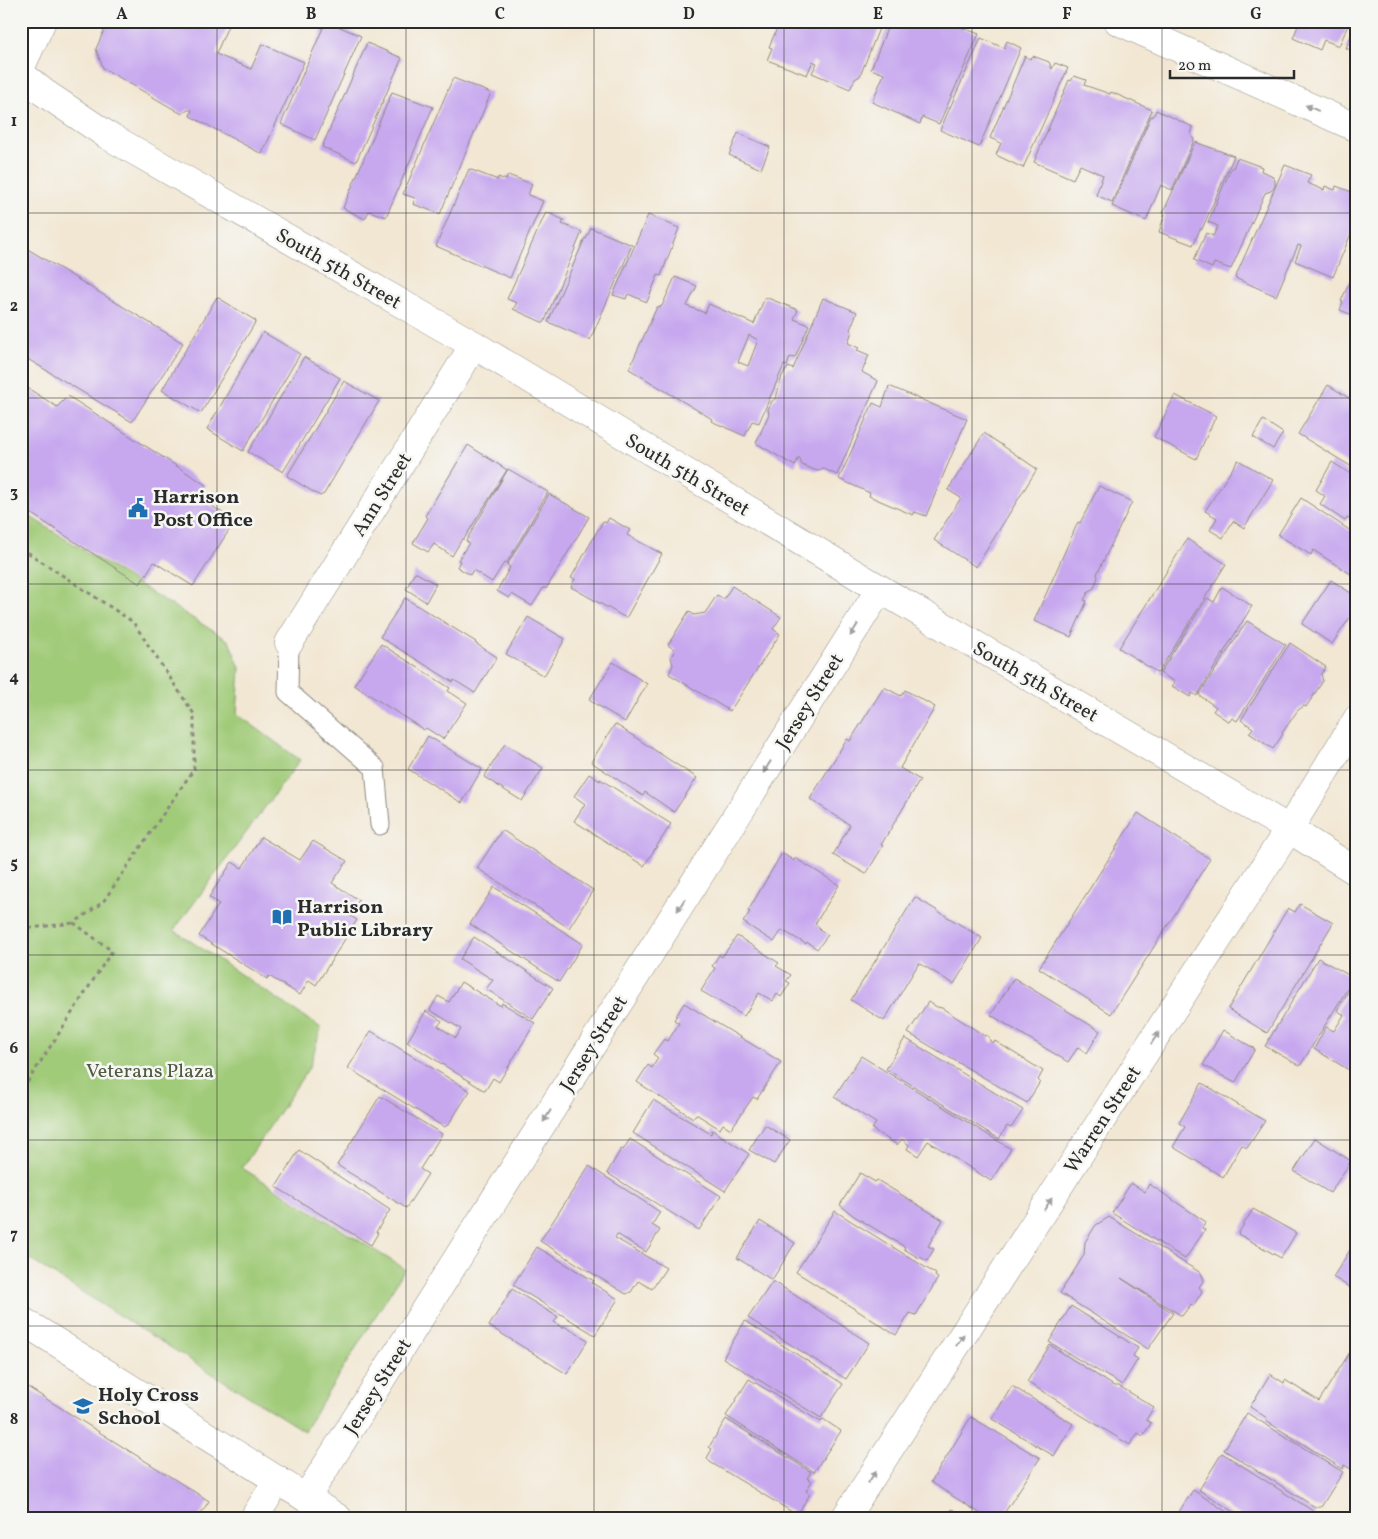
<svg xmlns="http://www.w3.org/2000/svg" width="1378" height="1539" viewBox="0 0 1378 1539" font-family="Vollkorn,serif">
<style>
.green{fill:#a0cb78;stroke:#667b52}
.building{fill:#c7a8ef;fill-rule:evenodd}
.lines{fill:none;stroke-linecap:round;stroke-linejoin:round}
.lane-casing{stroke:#8e897f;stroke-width:21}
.street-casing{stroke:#8e897f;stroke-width:29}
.primary-casing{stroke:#8e897f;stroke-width:29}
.path{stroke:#8e897f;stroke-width:3;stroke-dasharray:4 4;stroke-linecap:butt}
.lane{stroke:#fff;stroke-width:19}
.street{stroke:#fff;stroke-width:28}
.primary{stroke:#fff;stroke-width:28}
.oneway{fill:#a0a0a0}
.grid{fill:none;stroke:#2b2b2b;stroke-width:1;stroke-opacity:0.55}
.labels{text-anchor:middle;stroke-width:5;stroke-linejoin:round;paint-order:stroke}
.street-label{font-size:20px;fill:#2b2b2b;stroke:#f6f6f2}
.poi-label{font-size:20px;font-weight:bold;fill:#2b2b2b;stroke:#f6f6f2;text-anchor:start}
.park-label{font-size:20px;fill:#4e5b42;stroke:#f6f6f2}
.neatline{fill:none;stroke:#2b2b2b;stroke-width:2}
.grid-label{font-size:16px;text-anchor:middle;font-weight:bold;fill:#2b2b2b}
</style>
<rect width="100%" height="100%" fill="#f6f6f2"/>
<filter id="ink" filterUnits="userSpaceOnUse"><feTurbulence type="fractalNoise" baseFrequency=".02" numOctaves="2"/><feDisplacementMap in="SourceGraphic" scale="10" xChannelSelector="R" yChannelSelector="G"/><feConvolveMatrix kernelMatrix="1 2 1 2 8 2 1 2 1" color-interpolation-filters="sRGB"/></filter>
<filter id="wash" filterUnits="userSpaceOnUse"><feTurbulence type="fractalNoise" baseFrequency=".0096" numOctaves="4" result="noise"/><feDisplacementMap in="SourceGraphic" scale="20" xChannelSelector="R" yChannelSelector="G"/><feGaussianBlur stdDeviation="1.12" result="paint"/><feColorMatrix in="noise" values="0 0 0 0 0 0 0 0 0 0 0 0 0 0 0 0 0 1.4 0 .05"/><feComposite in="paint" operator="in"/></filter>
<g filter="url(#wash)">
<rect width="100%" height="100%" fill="#f2e7d3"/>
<path class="green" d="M21 511 229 641 240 668 237 714 300 760 174 930 321 1028 310 1066 242 1168 405 1269 304 1431 21 1254Z"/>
<g id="blocks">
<g class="building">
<path d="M108 21H230L216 54 251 69 262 44 304 62 262 154 190 116 192 110H188L182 114 103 68 96 49Z"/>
<path d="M326 21 361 36 315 140 281 124Z"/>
<path d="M780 21H882L860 76 855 79 850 89 812 73 817 63 814 62 813 61 807 75 767 60 772 48 769 47Z"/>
<path d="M890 21H960L958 26 979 34 939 124 922 117 920 124 872 102 884 74 871 69Z"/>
<path d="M1300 21H1350L1339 46 1324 40 1320 50 1293 38Z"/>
<path d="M1357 22V53L1346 48Z"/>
<path d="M981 38 1004 48 1007 41 1021 48 979 147 940 130Z"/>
<path d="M367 43 402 58 356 162 322 147Z"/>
<path d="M1025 56 1030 59 1033 56 1049 62 1052 69 1055 63 1068 68 1023 168 996 155 1001 143 990 138Z"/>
<path d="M1074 76 1086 80 1084 85 1110 94 1111 92 1152 110 1112 202 1096 195 1103 175 1080 165 1073 179 1034 162 1069 80 1071 81Z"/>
<path d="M453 78 491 93 440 214 413 204 415 198 403 194Z"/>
<path d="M392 92 433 107 386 217 369 211 365 219 343 208Z"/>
<path d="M1156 110 1193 127 1191 134 1194 140 1172 190 1161 185 1146 221 1112 206 1151 116 1153 117Z"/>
<path d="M738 133 770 147 761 169 729 155Z"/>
<path d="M1195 142 1234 156 1202 229H1200L1193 245 1159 232 1165 214 1163 213Z"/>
<path d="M1237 158 1262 167 1261 171 1271 175 1275 180V186L1271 191 1265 193 1231 269 1214 263 1212 268 1194 260 1206 233 1213 236 1218 226 1208 222 1231 168H1233Z"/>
<path d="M1285 165 1311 175 1307 183 1324 190 1325 186 1335 190 1336 186 1357 194V219L1333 277 1295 261 1301 246 1298 245 1276 296 1235 278Z"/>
<path d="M469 169 498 180V177L506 180 508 175 532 184 528 195 543 201 510 278 436 246Z"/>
<path d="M546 212 564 220 562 224 582 232 544 323 513 309 517 303 507 299Z"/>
<path d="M648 215 679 228 661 276 658 275 647 302 628 294 626 299 613 295Z"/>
<path d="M591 228 632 245 590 340 548 322 585 238 586 239Z"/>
<path d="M21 245 183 343 132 422 21 355Z"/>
<path d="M1357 265V317L1340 310 1343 302 1341 301Z"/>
<path d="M675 277 697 286 687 306 705 313 709 304 754 324 765 297 798 310 794 319 809 325 795 358 790 357 787 366 784 365 759 423 752 421 745 436 711 421 712 419 629 369 657 307 662 306ZM749 335 758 340 748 366 738 362Z"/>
<path d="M217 297 256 321 201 413 162 390Z"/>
<path d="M823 298 857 312 850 330 852 331 848 343 859 348 857 350 869 355 862 372 878 381 837 475 824 469 817 471 802 465 799 457 795 466 756 443 769 414 768 409 772 401 776 398 782 376 788 367 793 369Z"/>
<path d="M263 332 300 354 243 451 207 429Z"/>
<path d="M304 357 340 378 283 472 248 452Z"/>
<path d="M344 381 379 401 324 494 320 496 287 476Z"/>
<path d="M23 385 57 407 68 396 206 485 198 497 235 521 193 586 154 562 140 584 21 507V388Z"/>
<path d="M1328 385 1357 403V470L1298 434Z"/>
<path d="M889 386 967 419 926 516 915 512 913 515 869 496 870 493 839 479 873 403 882 407Z"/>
<path d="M1175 395 1216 416 1196 459 1154 437Z"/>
<path d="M1263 420 1283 433 1273 449 1253 437Z"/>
<path d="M984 433 1037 469 976 567 934 540 961 498 948 490Z"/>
<path d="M468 445 507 470 464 539H462L452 556 434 544 428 552 413 543 428 518 425 516Z"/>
<path d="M1238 460 1273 480 1244 528 1233 521 1223 538 1210 530 1217 518 1205 511Z"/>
<path d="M1332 462 1357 478V523L1347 518 1345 521 1320 504 1325 496 1316 490Z"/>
<path d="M508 469 548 492 506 564 504 563 492 582 473 570 470 575 457 567 460 561 458 560 469 543 466 541Z"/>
<path d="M1099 486 1132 502 1097 574 1098 577 1094 588 1089 591 1084 600 1087 601 1071 637 1034 621 1078 522 1080 523Z"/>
<path d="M549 494 589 517 546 589 544 587 532 606 512 594 509 598 497 591 510 567 507 565Z"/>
<path d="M1301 498 1357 535V578L1313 550 1311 555 1278 535Z"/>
<path d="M609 518 630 530 627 535 662 554 626 618 571 587 575 579 571 578 603 521 606 523Z"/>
<path d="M1187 539 1226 564 1158 673 1119 648Z"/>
<path d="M415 572 436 584 426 602 406 589Z"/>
<path d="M1331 580 1357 597V607L1332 644 1302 624Z"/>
<path d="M732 586 781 617 773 629 780 634 730 711 669 674 673 665 671 657 675 650 668 645 689 611 694 615 705 613 717 595 724 599Z"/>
<path d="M1222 587 1252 606 1197 696 1192 693 1190 697 1172 686 1175 682 1160 673 1207 598 1214 602Z"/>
<path d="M405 598 476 642 475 643 497 657 475 693 454 680 453 682 380 637Z"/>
<path d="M528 617 565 639 544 676 506 654Z"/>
<path d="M1247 621 1286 645 1237 721 1232 718 1229 722 1213 711 1216 707 1199 695Z"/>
<path d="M1290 643 1326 667 1321 674 1323 681 1306 707 1304 706 1298 710 1282 733 1283 734 1273 749 1249 733 1253 728 1241 720Z"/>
<path d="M381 644 450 688 448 691 467 703 443 739 426 728 424 730 354 685Z"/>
<path d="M613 662 647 684 625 722 589 700Z"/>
<path d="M884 687 901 696 905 690 935 707 900 768 920 780 881 845 883 846 866 874 833 855 850 825 810 799 847 739 850 741Z"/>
<path d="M615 724 697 778 674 812 645 792 643 796 591 762Z"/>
<path d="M428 736 482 769 462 803 408 769Z"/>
<path d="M505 744 543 768 522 801 484 777Z"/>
<path d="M589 774 600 781V779L671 824 644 866 574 821 585 804 574 796Z"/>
<path d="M1138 813 1210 859 1111 1014 1039 968Z"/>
<path d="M502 830 593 890 569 928 477 868Z"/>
<path d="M261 837 300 860 313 841 347 861 332 883 359 900 349 915 357 920 316 985 309 980 300 995 269 976 267 979 199 936 219 904 209 897 232 862 242 868Z"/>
<path d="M782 853 794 861 795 858 839 885 815 924 820 928 819 929 828 935 817 949 807 942 806 944 782 930 774 942 743 922 750 912 748 911Z"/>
<path d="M494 887 583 944 559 982 470 924Z"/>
<path d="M915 897 982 938 954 984 919 963 884 1021 851 1000Z"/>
<path d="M1300 904 1333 923 1267 1033 1228 1009 1288 908 1295 912Z"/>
<path d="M737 936 779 963 776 966 791 975 786 981 790 983 781 997 777 994 773 1001 759 993 744 1016 701 991 715 968 712 966 719 955 722 957Z"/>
<path d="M474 937 553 988 533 1019 486 989 493 980 460 959Z"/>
<path d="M1318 958 1354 978 1300 1066 1265 1046Z"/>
<path d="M1357 977V1057L1349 1070 1314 1049 1326 1027 1334 1031 1344 1015 1337 1010Z"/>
<path d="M1014 978 1100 1031 1087 1053 1078 1047 1068 1062 991 1015Z"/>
<path d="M461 982 501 1006 502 1003 535 1023 499 1082 493 1078 485 1091 407 1042 426 1011 442 1021 438 1026 456 1038 461 1029 430 1010 438 996 449 1002Z"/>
<path d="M928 1002 937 1007 942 1008 985 1036 986 1035 989 1037 990 1041 993 1043 995 1041 1043 1071 1038 1080 1040 1082 1027 1103 908 1033Z"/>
<path d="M684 1003 781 1062 757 1099 753 1097 731 1129 723 1124 720 1129 696 1114 693 1118 637 1082 648 1065 652 1068 658 1058 653 1054 664 1039 668 1041 679 1023 674 1020Z"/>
<path d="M1223 1030 1255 1049 1235 1083 1203 1065Z"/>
<path d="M371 1031 470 1091 448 1125 444 1127 348 1068Z"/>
<path d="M905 1038 1023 1110 1011 1128 1007 1126 999 1139 886 1069Z"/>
<path d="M861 1056 1011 1149 991 1181 928 1141 918 1156 907 1149 909 1145 902 1139 897 1145 872 1129 876 1123 834 1097Z"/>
<path d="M1202 1083 1265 1121 1247 1148 1242 1145 1223 1177 1173 1147 1185 1127 1179 1123Z"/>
<path d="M380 1096 442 1134 420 1169 428 1174 406 1208 337 1165Z"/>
<path d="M653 1100 711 1134 712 1130 749 1154 725 1191 633 1133Z"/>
<path d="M765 1125 790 1140 774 1164 749 1150Z"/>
<path d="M1315 1138 1351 1161 1330 1193 1294 1171Z"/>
<path d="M630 1139 721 1196 699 1230 607 1173 621 1149 623 1150Z"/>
<path d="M299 1150 390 1210 376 1232 378 1233 371 1245 276 1187Z"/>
<path d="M589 1166 660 1212 652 1225 660 1230 646 1252 617 1234 615 1238 666 1268 652 1289 638 1281 631 1292 626 1294 540 1241Z"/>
<path d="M860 1173 875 1182 877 1180 943 1220 928 1246 934 1249 927 1261 920 1257 919 1258 904 1249 905 1247 854 1216 840 1205Z"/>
<path d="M1131 1183 1145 1192 1149 1184 1206 1222 1202 1228 1205 1230 1185 1259 1112 1213Z"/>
<path d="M1253 1209 1296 1233 1281 1258 1238 1234Z"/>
<path d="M835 1211 936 1274 935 1276 938 1278 916 1315 910 1313 896 1335 796 1272Z"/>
<path d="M1109 1217 1201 1273 1204 1280 1199 1287 1202 1291 1200 1295 1193 1306 1191 1304 1182 1316 1121 1278 1173 1313 1148 1349 1060 1293 1084 1255 1085 1242 1096 1225Z"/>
<path d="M760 1221 795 1243 772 1280 737 1258Z"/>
<path d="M1357 1239V1292L1333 1277Z"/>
<path d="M537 1247 594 1281 592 1283 618 1299 595 1335 513 1285Z"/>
<path d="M773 1281 869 1343 846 1379 748 1318Z"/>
<path d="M512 1289 558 1317 554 1322 563 1328 564 1326 588 1340 567 1374 489 1326Z"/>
<path d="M1071 1306 1138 1348 1133 1356 1138 1359 1122 1385 1049 1342Z"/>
<path d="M745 1321 843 1384 821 1418 723 1358Z"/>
<path d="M1357 1341V1448L1354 1453 1357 1455V1460L1351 1469 1344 1465 1343 1469 1266 1421 1267 1418 1250 1407 1270 1374 1284 1383 1285 1380 1319 1401Z"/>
<path d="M1050 1345 1114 1386H1119L1154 1407 1146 1420 1151 1423 1143 1436 1138 1433 1130 1445 1027 1382Z"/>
<path d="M749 1379 821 1422 823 1419 841 1431 814 1472 726 1416Z"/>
<path d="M21 1383 209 1501 198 1518H21Z"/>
<path d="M1012 1386 1073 1424 1054 1456 992 1419Z"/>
<path d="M1247 1413 1343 1472 1321 1507H1315L1224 1450Z"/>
<path d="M971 1417 1040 1458 1001 1518H987L931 1482Z"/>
<path d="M726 1419 811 1472 807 1478 812 1481 806 1491 810 1494 797 1515 710 1462 707 1458 712 1449 709 1447Z"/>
<path d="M1222 1453 1316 1513 1313 1518H1244L1199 1490Z"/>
<path d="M1193 1490 1236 1518H1175Z"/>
<path d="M952 1509 966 1518H946Z"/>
</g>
</g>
</g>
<g filter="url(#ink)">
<use href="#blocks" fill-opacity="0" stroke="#8e897f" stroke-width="1"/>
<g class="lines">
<defs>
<path id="lane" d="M289 643 288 692 375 768 380 825"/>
<g id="street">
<path d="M1118 21 1357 128"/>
<path d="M21 74 43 92 107 135 474 345 880 589 1289 829 1357 872"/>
<path d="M289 643 474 345"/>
<path d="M306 1498 880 589"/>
<path d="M254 1518 278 1480"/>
<path d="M845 1518 1289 829 1357 719"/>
</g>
<g id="primary">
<path d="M21 67 42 21"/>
<path d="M21 1320 338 1518"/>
</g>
</defs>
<use href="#lane" class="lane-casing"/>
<use href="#street" class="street-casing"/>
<use href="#primary" class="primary-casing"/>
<g class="path">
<path d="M21 548 133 622 194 714V769L103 902 74 923 112 951 21 1092"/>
<path d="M21 929 74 923"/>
</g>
<use href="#lane" class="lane"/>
<use href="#street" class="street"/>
<use href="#primary" class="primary"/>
</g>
<defs><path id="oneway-solid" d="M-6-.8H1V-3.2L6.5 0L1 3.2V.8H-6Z" transform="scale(1.25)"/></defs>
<g class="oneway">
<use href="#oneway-solid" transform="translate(1312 108) rotate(-156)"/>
<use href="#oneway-solid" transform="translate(854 630) rotate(122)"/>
<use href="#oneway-solid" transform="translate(767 767) rotate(122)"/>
<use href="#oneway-solid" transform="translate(681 905) rotate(122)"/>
<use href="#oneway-solid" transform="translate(1155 1038) rotate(-57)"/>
<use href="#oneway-solid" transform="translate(547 1116) rotate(122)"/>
<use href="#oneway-solid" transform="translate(1048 1204) rotate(-57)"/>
<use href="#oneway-solid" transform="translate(960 1340) rotate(-57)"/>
<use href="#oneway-solid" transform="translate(872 1477) rotate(-57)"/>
</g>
</g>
<path class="grid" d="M217 21V1518M406 21V1518M594 21V1518M784 21V1518M972 21V1518M1162 21V1518M21 213H1357M21 398H1357M21 584H1357M21 770H1357M21 955H1357M21 1140H1357M21 1326H1357"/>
<defs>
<symbol id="civic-bare" viewBox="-9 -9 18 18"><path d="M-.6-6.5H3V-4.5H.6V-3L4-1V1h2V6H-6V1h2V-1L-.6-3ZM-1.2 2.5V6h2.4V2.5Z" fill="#1f6fb2" stroke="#f6f6f2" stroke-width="2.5" paint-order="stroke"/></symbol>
<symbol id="library-bare" viewBox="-9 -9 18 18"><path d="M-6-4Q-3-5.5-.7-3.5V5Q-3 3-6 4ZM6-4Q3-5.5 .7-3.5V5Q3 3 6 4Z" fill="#1f6fb2" stroke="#f6f6f2" stroke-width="2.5" paint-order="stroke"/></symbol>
<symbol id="school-bare" viewBox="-9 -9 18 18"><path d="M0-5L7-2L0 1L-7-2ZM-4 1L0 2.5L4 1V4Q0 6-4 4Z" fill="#1f6fb2" stroke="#f6f6f2" stroke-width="2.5" paint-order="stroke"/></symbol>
</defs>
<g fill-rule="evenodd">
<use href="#civic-bare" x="124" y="494" width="28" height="28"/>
<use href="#library-bare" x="268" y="903" width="28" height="28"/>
<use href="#school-bare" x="69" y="1392" width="28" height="28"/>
</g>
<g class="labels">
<g class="street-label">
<text transform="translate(339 268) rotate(30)" y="7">South 5th Street</text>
<text transform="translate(688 474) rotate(31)" y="7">South 5th Street</text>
<text transform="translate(381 494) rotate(-58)" y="7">Ann Street</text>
<text transform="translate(1036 681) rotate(30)" y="7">South 5th Street</text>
<text transform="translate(809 701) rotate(-58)" y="7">Jersey Street</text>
<text transform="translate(593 1043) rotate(-58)" y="7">Jersey Street</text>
<text transform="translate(1102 1119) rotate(-57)" y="7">Warren Street</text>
<text transform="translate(377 1386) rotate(-58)" y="7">Jersey Street</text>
</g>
<g class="poi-label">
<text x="153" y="503">Harrison<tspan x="153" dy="23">Post Office</tspan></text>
<text x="297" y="913">Harrison<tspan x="297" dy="23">Public Library</tspan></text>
<text x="98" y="1401">Holy Cross<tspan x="98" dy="23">School</tspan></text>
</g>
<g class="park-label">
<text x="150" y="1077">Veterans Plaza</text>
</g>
</g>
<rect width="1378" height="1539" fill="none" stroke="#f6f6f2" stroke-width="55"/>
<path d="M1170 70v8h124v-8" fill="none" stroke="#2b2b2b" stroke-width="2.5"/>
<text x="1178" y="70" font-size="15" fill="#2b2b2b" stroke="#f6f6f2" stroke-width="4" paint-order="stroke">20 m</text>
<rect x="28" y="28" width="1322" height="1484" class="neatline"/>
<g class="grid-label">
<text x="122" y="19">A</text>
<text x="311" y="19">B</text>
<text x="500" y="19">C</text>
<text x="689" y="19">D</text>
<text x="878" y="19">E</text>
<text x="1067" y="19">F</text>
<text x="1256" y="19">G</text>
<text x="14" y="126">1</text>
<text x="14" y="311">2</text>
<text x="14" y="497">3</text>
<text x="14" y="682">4</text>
<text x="14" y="868">5</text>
<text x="14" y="1053">6</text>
<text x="14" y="1239">7</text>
<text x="14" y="1424">8</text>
</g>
</svg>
